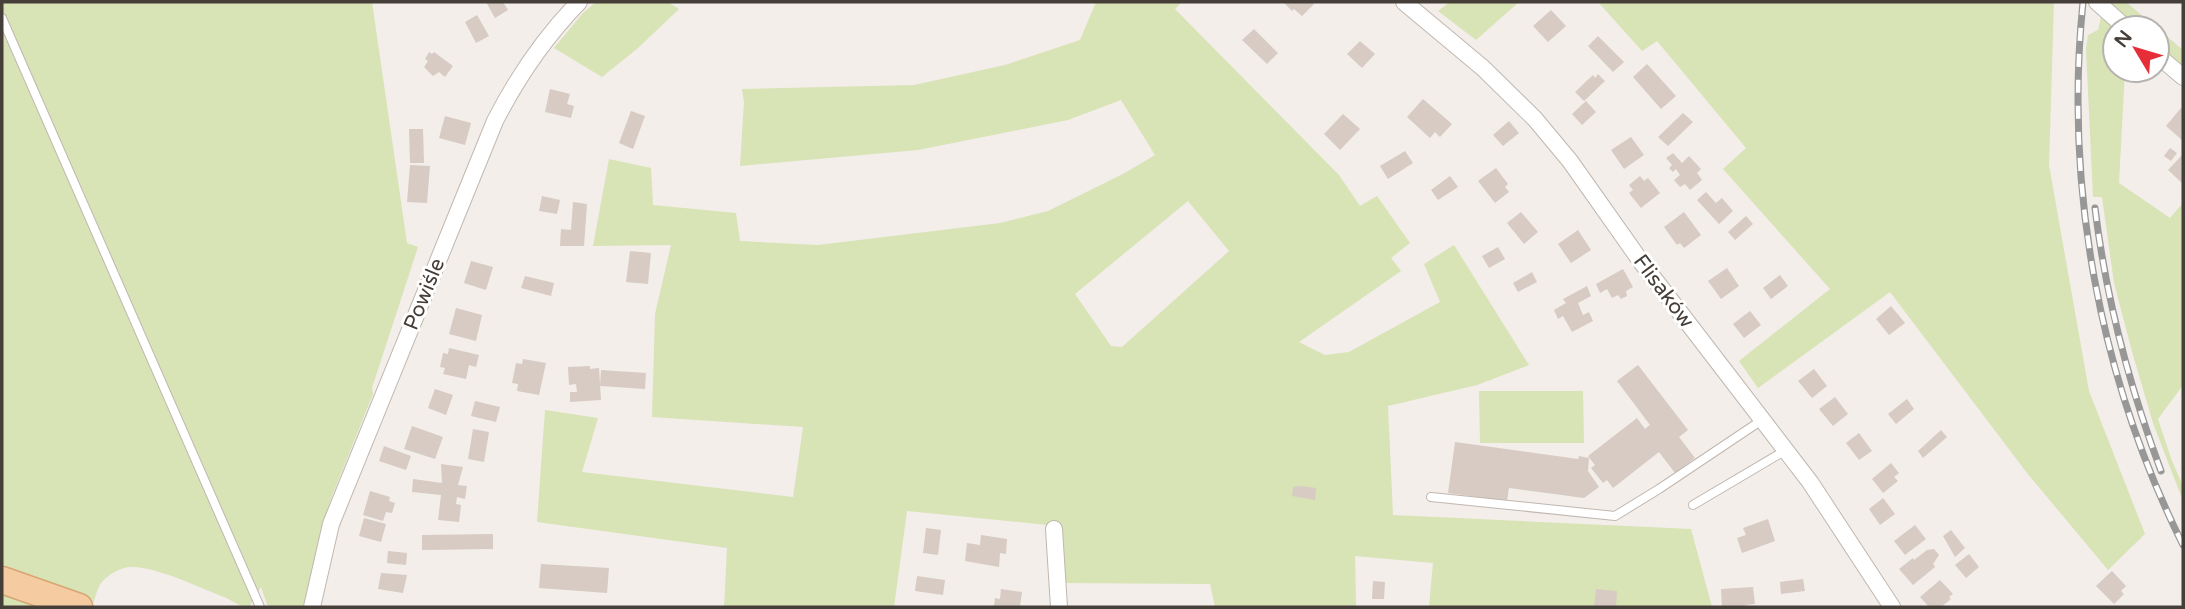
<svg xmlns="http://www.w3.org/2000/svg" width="2185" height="609" viewBox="0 0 2185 609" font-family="'Varela Round',sans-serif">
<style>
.green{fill:#d8e3b6;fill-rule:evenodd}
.building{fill:#d7cbc3}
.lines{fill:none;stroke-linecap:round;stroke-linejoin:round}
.service-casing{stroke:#c1b7b0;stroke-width:10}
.minor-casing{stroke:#c1b7b0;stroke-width:18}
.primary-casing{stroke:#d9a572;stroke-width:29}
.service{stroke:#fff;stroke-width:8}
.minor{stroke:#fff;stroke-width:16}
.primary{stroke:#f5cca1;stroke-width:26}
.rail-casing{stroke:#979797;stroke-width:7}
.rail{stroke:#fff;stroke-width:4.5;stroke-dasharray:13;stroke-linecap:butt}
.labels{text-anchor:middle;stroke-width:6;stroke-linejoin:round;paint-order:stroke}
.street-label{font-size:21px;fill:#463e38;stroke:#fff}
</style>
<rect width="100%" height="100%" fill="#f3eee9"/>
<g class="green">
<path d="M2 2H372L407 243 418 247 372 388 373 394 332 496 320 536 303 607H268L261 587 249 607C240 607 233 601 224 597 201 588 155 566 131 567 121 567 109 574 102 582 97 588 95 599 92 607H2Z"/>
<path d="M596 2H668L679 9 638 48 602 77 554 48 583 13Z"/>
<path d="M1096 2H1182L1175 9 1339 175 1360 206 1377 196 1410 243 1391 258 1401 271 1299 342 1325 355 1349 352 1440 302 1424 264 1454 245 1529 365 1477 385 1388 406 1393 515 1691 529 1712 607H1429L1433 563 1355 556 1356 607H1215L1210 584 1064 583 1048 525 907 511 894 607H724L727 548 537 522 545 410 598 418 582 472 793 497 803 427 652 417 655 314 671 245 593 246 609 159 651 168 653 205 736 213 740 241 818 245 1000 223 1048 211 1123 174 1155 155 1121 100 1068 120 918 150 740 166 744 102 742 89 914 85 1005 65 1080 40ZM1188 201 1229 251 1122 347 1111 346 1075 294Z"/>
<path d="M1450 2H1519L1476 40 1438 11Z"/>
<path d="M1598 2H2054L2049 165 2089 391 2145 534 2108 570 2027 473 1890 292 1758 388 1739 361 1830 289 1723 169 1746 148 1657 41 1642 51Z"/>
<path d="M2103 2H2126L2157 28H2133Z"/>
<path d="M2102 13 2115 28V70H2125L2119 183 2170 218 2183 203V385L2158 419 2172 461 2183 486V501L2153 423 2133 355 2114 283 2102 197H2093L2086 49 2088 35 2098 30Z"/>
<path d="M2157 28 2183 50V67L2157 48Z"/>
<path d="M1479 391H1583L1584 443H1480Z"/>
</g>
<g class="building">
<path d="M486 2H503L508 10 495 18Z"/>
<path d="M1285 2H1312L1314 4 1302 16 1294 9 1292 11 1284 3Z"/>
<path d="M1551 10 1566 26 1548 42 1533 26Z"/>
<path d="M477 15 489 36 476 43 465 22Z"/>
<path d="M1254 29 1278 53 1267 64 1242 40Z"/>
<path d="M1598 36 1624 62 1613 72 1588 46Z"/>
<path d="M1360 41 1375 54 1362 68 1347 54Z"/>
<path d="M429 52 432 54 434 52 453 66 445 77 439 72 433 76 424 67 428 61 425 59Z"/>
<path d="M1647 64 1676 96 1661 109 1633 77Z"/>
<path d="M1598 74 1605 81 1584 101 1575 92 1593 75 1595 78Z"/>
<path d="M550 89 570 94 567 104 574 106 571 118 545 112Z"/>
<path d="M1423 99 1452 124 1440 137 1435 132 1430 138 1407 117Z"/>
<path d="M1586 101 1596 112 1582 125 1572 114Z"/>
<path d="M2181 108 2183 110V141L2166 126Z"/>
<path d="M631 111 645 116 633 149 619 143Z"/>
<path d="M1683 113 1693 122 1668 146 1658 137Z"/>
<path d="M1343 114 1360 129 1340 150 1324 134Z"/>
<path d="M445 116 471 123 465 145 439 138Z"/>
<path d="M1509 121 1519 133 1503 146 1493 135Z"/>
<path d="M409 129H423L424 163H410Z"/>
<path d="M1631 137 1644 155 1624 169 1611 150Z"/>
<path d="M2170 148 2177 153 2171 161 2164 156Z"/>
<path d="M1405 151 1413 163 1388 179 1380 166Z"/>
<path d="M1673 153 1682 163 1689 156 1701 169 1697 173 1702 180 1690 190 1685 184 1680 187 1674 180 1680 175 1676 169 1673 172 1669 168 1672 165 1666 158Z"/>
<path d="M2183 154V184L2168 170Z"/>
<path d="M410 165 430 166 427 203 407 202Z"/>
<path d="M1496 168 1508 184 1505 187 1509 192 1495 203 1478 181Z"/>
<path d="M1450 176 1458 187 1438 200 1431 190Z"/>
<path d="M1640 176 1644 181 1648 178 1660 193 1641 208 1629 193 1633 190 1629 185Z"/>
<path d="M1706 192 1716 203 1722 198 1733 211 1719 224 1697 200Z"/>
<path d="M542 196 560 200 557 214 539 211Z"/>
<path d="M573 202 587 204 584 246H560L561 229 571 230Z"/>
<path d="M1521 212 1538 232 1524 244 1507 223Z"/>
<path d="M1684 212 1701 235 1684 248 1680 243 1677 245 1664 227Z"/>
<path d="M1746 216 1753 224 1735 240 1728 232Z"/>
<path d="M1578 230 1591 250 1571 263 1558 244Z"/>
<path d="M1498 247 1505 259 1489 268 1482 256Z"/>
<path d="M630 251 651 253 648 284 626 282Z"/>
<path d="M471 261 493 267 486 290 464 283Z"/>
<path d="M1727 268 1739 286 1721 299 1708 281Z"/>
<path d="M1623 269 1633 287 1626 291 1627 296 1621 299 1618 295 1612 298 1607 289 1600 293 1596 284Z"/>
<path d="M1532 272 1537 282 1518 292 1513 283Z"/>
<path d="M1780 275 1788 286 1771 299 1763 288Z"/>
<path d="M525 276 554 283 551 296 521 288Z"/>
<path d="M1587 286 1591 296 1578 303 1583 315 1589 312 1593 321 1572 332 1563 316 1558 319 1554 310 1566 303 1563 299Z"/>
<path d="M1891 306 1905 323 1889 335 1876 319Z"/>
<path d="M456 308 482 315 476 341 449 334Z"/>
<path d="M1750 311 1761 325 1744 338 1733 324Z"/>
<path d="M449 348 479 355 476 367 469 365 466 379 443 374 445 368 440 367 443 353 448 354Z"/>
<path d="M523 359 546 363 539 395 517 391 518 384 512 383 516 363 522 364Z"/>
<path d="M1638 365 1688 430 1679 437 1695 458 1675 473 1659 452 1613 488 1607 480 1603 483 1591 468 1595 465 1588 456 1637 418 1645 429 1650 425 1617 381Z"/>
<path d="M590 366V369L599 368 601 400 570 402V392H577L576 384 569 385 568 367Z"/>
<path d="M1814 369 1827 386 1812 398 1798 381Z"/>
<path d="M601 370 646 373 645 389 600 386Z"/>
<path d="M435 389 453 395 446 415 428 408Z"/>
<path d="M1835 397 1848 414 1833 426 1819 409Z"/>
<path d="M1907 399 1914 409 1896 424 1888 414Z"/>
<path d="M475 401 500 407 496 422 471 416Z"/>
<path d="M412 426 443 437 435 459 404 449Z"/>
<path d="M473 429 489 432 484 462 468 459Z"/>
<path d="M1941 430 1947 437 1923 458 1918 451Z"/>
<path d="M1859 433 1872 451 1859 460 1846 443Z"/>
<path d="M1455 442 1578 459 1579 456 1589 458 1588 471 1599 487 1584 498 1509 488 1507 501 1448 493Z"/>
<path d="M384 446 411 456 406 470 379 461Z"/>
<path d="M1891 463 1899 473 1894 477 1898 481 1883 493 1872 479Z"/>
<path d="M441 464 463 467 458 485 467 486 465 499 457 497 456 504 461 505 459 522 438 520 441 495 412 492 413 479 442 483Z"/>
<path d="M1301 486 1316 488 1315 500 1292 496 1293 487Z"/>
<path d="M370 491 390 497 389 501 395 503 392 513 386 512 383 521 363 515Z"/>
<path d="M1883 498 1895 514 1880 525 1869 509Z"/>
<path d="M364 518 386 524 381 542 359 536Z"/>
<path d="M1768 519 1775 541 1742 553 1737 538 1746 535 1743 528Z"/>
<path d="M1915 525 1926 539 1905 555 1894 541Z"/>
<path d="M926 528 941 530 938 555 923 553Z"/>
<path d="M1951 530 1965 548 1955 557 1943 536Z"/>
<path d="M493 534V549L422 550V535Z"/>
<path d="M981 535 1007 539 1006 554 1000 553 999 567 965 561 967 543 980 545Z"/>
<path d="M1934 549 1939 555 1933 564 1935 567 1913 585 1899 569 1913 558 1914 560 1927 550Z"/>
<path d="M388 551 407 553 406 565 387 563Z"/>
<path d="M1969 554 1979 567 1966 578 1955 565Z"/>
<path d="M541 564 609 568 607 593 539 588Z"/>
<path d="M2112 571 2126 586 2121 591 2124 594 2114 604 2096 586Z"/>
<path d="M381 573 407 575 403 593 378 589Z"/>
<path d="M917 576 945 580 943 595 915 591Z"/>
<path d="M1803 579 1805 591 1781 594 1780 582Z"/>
<path d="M1940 580 1953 594 1949 597 1951 599 1941 607H1929L1920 597Z"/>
<path d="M1373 581 1385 582 1384 599H1372Z"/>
<path d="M1753 587 1755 604 1745 605 1746 607H1722L1721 589Z"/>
<path d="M1001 589 1022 592 1020 607H994L995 598 1000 599Z"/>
<path d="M1596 589 1617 591 1616 607H1594Z"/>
</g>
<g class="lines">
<defs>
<g id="service">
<path d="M2 18 260 607"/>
<path d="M1431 497 1615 516 1659 489 1762 420"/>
<path d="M1693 505 1786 450"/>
</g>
<g id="minor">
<path d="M1404 2 1483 68 1535 119 1570 161 1642 263 1810 482 1892 607"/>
<path d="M2097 2 2126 28"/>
<path d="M2157 55 2183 77"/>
<path d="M1054 529 1059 607"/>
<path d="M312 607 331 524 495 121C518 76 544 38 579 2"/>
</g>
<path id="primary" d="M2 580 79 607"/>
</defs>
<use href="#service" class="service-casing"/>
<use href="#minor" class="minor-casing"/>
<use href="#primary" class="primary-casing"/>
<use href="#service" class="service"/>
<use href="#minor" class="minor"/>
<use href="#primary" class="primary"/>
<defs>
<g id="rail">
<path d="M2083 2C2064 188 2100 378 2183 545"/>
<path d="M2095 208C2106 299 2129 385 2161 471"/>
</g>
</defs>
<use href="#rail" class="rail-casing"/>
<use href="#rail" class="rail"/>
</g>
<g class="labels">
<g class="street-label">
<text transform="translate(1664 291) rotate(53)" y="7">Flisaków</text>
<text transform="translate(424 294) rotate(-68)" y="7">Powiśle</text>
</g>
</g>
<rect width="2185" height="609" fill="none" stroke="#463e38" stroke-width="7"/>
<g transform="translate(2136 49) rotate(308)"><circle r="33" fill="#ffffff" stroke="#b5b2af" stroke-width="2"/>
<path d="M0-5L12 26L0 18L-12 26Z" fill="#e52e37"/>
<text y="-10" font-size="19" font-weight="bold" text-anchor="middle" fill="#463e38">N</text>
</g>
</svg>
